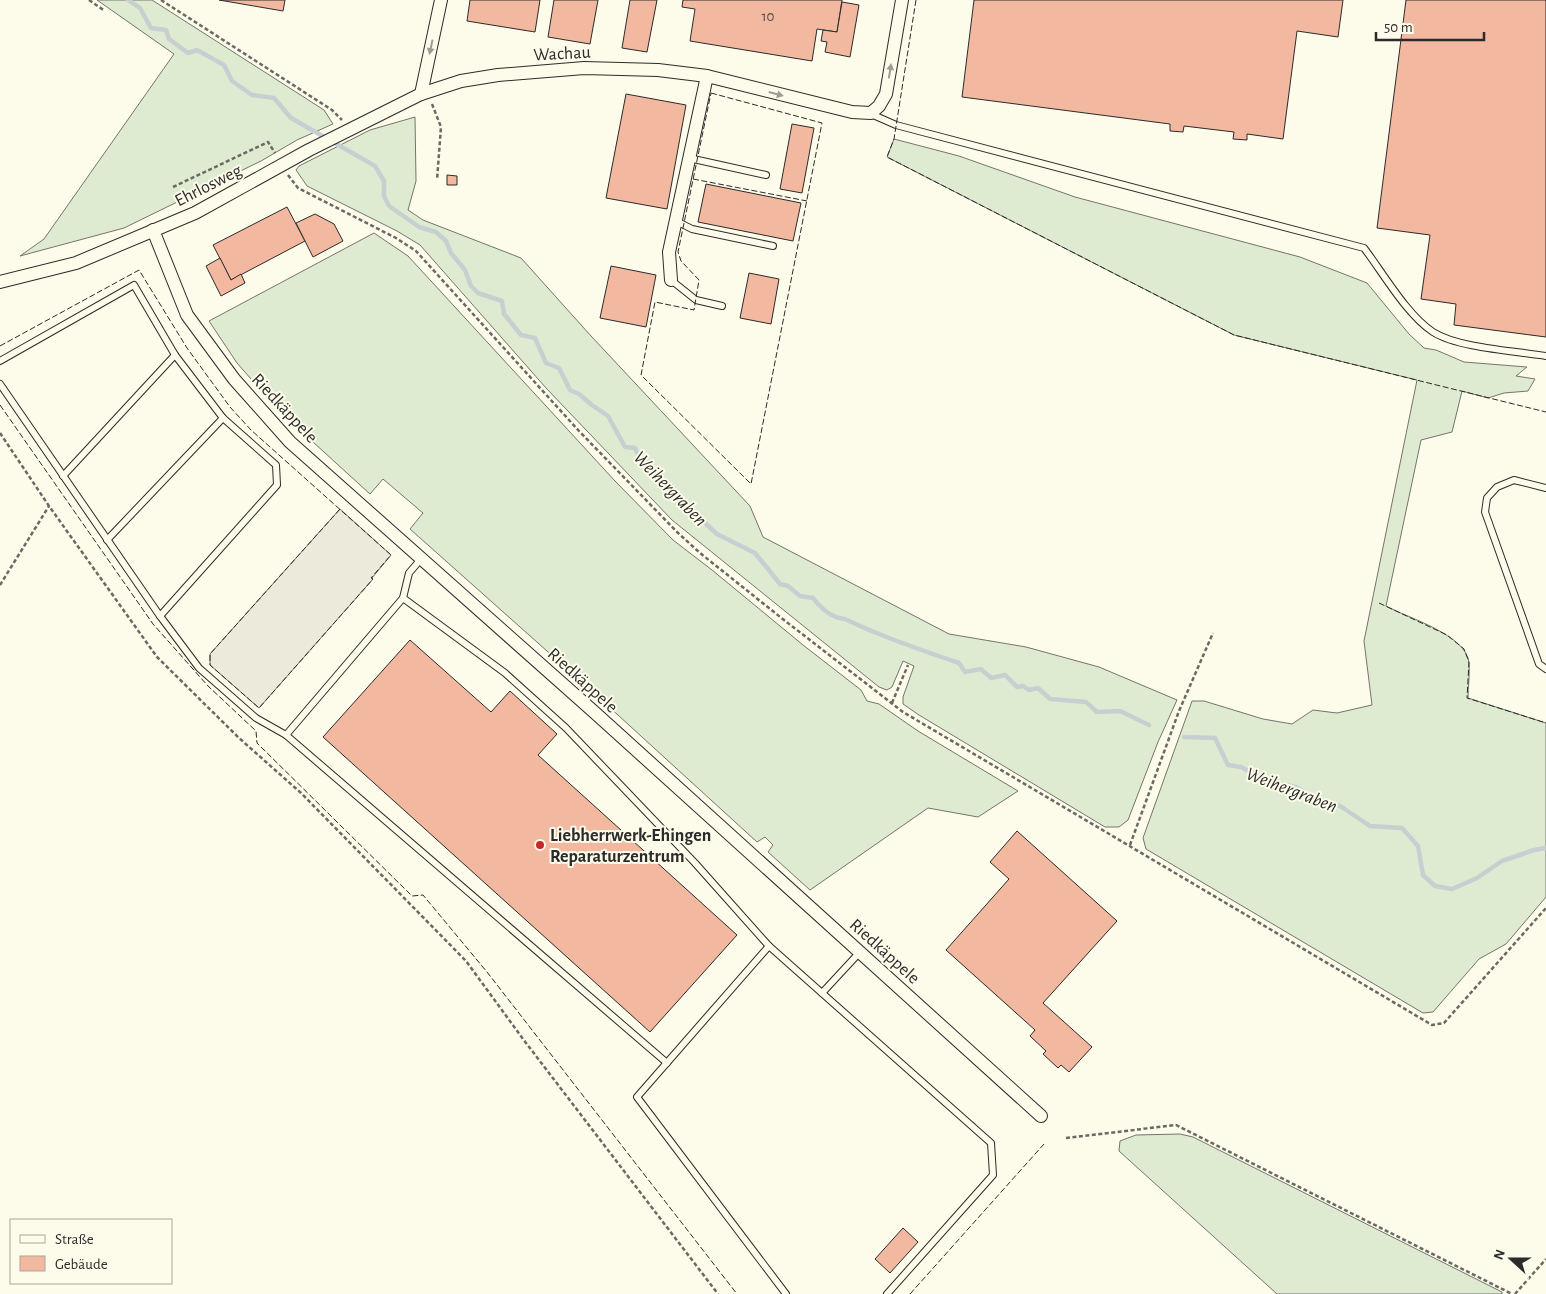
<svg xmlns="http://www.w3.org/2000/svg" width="1546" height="1294" viewBox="0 0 1546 1294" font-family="'Alegreya Sans',sans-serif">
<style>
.grass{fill:#deebd1;stroke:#74746e}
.parking{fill:#eceadb;stroke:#74746e}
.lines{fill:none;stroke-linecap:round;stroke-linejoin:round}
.stream{stroke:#c7d0d0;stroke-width:4.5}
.building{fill:#f2b8a0;stroke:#2b2b2b}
.lane-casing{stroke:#2b2b2b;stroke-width:8}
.street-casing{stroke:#2b2b2b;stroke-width:14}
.path{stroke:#6a6964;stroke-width:2.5;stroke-dasharray:4 2.5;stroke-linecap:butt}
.lane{stroke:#fdfbea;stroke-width:6}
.street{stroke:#fdfbea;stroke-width:12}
.fence{stroke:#2b2b2b;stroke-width:1;stroke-dasharray:6 2.5;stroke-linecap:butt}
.oneway{fill:#9e9d94}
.poi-dot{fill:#c62828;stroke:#fdfbea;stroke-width:2}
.labels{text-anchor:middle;stroke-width:4;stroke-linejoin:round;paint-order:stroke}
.number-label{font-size:15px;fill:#5d4e48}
.street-label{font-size:18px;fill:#2b2b2b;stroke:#fdfbea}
.poi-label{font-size:18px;font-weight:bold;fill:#2b2b2b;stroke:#fdfbea;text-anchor:start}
.water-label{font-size:19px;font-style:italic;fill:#2b2b2b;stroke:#fdfbea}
</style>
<rect width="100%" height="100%" fill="#fdfbea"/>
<g class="grass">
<path d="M97 0H152L324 110 333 124 297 140 261 161 124 228 20 256 44 239 174 54Z"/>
<path d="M415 117 416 181 408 210 423 220 521 258 591 336 750 506 763 537 949 634 1026 647 1099 667 1177 700 1158 742 1128 820 1119 827H1105L919 715 903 704V697L914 666 903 661 892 687 887 690 879 687 672 520 546 388 420 245 397 231 307 186 296 170 299 166 370 130Z"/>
<path d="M894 139 959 156 1075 197 1300 257 1367 283 1409 334 1424 348 1436 350 1464 362 1527 367 1516 376 1535 379 1528 391 1504 393 1488 398 1462 391 1452 432 1421 440 1386 606C1408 618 1467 635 1469 663 1470 674 1468 687 1468 698L1546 723V897L1506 944 1479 959 1433 1012 1423 1013 1146 849 1143 838 1192 701H1204L1263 719 1292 724 1313 710 1337 713 1372 705 1364 641 1417 380 1234 335 887 157Z"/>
<path d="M374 233 408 256 615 481 673 540 712 570 803 645 861 690 867 701 879 704 918 731 1018 791 978 817 928 808 810 890 768 852 773 845 765 837 757 842 584 684 410 529 423 513 383 479 370 494 279 411 237 363 209 321Z"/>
<path d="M1180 1134 1193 1137 1502 1292V1294H1277L1119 1151 1120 1141 1136 1135Z"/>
</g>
<path class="parking" d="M340 509 391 555 372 578 373 579 259 708 210 665V654Z"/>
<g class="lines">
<g class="stream">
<path d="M128 0 140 8 151 28 166 30 169 39 188 53 197 50 224 65 232 81 252 95 274 98 291 118 375 166 384 181V196L389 206 419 227 436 232 446 241 451 253 465 270 471 286 478 293 502 301 504 314 521 335 535 338 546 363 559 368 570 390 579 394 592 405 608 416 625 447 635 448 641 461 650 462 655 474 671 492 717 534 755 553 780 584 788 586 800 596 813 598C819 606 826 613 836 617 840 619 844 618 847 620 883 637 921 650 959 663L965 672 981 669 991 678 1005 675 1017 687 1023 686 1029 690 1038 688 1050 699 1086 702 1097 712 1120 711 1149 725"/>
<path d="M1184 737 1215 738 1228 765 1241 767 1270 782 1296 787 1317 800 1340 806 1370 826 1402 828 1418 846 1423 875 1435 886 1452 889 1477 878 1502 861 1534 850 1546 848"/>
</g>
</g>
<g class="building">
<path d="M219 0H285L283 11Z"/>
<path d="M470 0H540L535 32 467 21Z"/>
<path d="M554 0H598L590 44 548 37Z"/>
<path d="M630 0H657L647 52 622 48Z"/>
<path d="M683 0H842L837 32 817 29 812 61 690 41 695 9 682 7Z"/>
<path d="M974 0H1343L1338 37 1297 31 1283 139 1247 134V140L1233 139 1234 132 1184 126 1183 132 1170 131V124L962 97Z"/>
<path d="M1406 0H1546V337L1454 325 1456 304 1421 299 1430 235 1377 228Z"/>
<path d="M842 2 859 5 850 57 825 52 827 42 821 41 823 30 837 32Z"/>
<path d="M626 94 686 105 667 209 606 198Z"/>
<path d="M792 124 814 128 802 193 780 189Z"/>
<path d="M447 175 457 176V185H447Z"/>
<path d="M706 184 801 203 793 241 698 222Z"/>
<path d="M287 207 305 241 231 280 213 245Z"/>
<path d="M315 214 334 224 343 241 313 257 296 223Z"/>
<path d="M220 258 231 280 241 274 245 283 221 296 206 266Z"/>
<path d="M611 266 656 275 646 327 600 318Z"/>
<path d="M749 273 779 279 771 324 740 318Z"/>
<path d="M410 640 491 712 510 691 557 734 538 755 737 935 650 1032 323 737Z"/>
<path d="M1017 831 1117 921 1043 1003 1092 1047 1069 1072 1061 1065 1058 1068 1043 1054 1046 1051 1030 1036 1035 1030 946 950 1009 879 990 862Z"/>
<path d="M903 1228 918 1242 890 1273 875 1259Z"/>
</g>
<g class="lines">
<defs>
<g id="lane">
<path d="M871 114 896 125 1364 248C1383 273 1407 315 1433 332 1458 348 1516 351 1546 356"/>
<path d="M689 158 766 175"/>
<path d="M676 221 692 229 773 246"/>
<path d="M671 280 696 300 722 306"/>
<path d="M0 361 134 285 175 355 223 418 276 465 277 485 160 616"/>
<path d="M0 384 160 616 199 668 256 718 286 735"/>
<path d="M63 476 175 355"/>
<path d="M1546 488 1514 480 1497 487 1487 498 1485 512 1539 664 1546 669"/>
<path d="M107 540 223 418"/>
<path d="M421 559 409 573 403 598 505 673 566 728 695 863 769 946"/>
<path d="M403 598 286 735 667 1063"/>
<path d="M822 993 860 952"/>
<path d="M786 1294 637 1097 769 946 991 1143 993 1175 887 1294"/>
</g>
<g id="street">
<path d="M421 94 441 0"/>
<path d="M153 230 187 315 234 379 290 442 593 711 1041 1116"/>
<path d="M671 280 669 252 707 76"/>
<path d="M0 282 76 263 195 213 309 150 421 94 461 81 498 75 584 68 658 70 707 76 852 112 871 113 879 106 886 94 902 0"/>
</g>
</defs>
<use href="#lane" class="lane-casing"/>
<use href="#street" class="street-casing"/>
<g class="path">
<path d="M89 0 105 11"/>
<path d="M161 0 332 110 342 120"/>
<path d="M432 104 441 127 437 180"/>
<path d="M288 175 298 188 396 238 416 251 579 431 677 532 700 553 784 620 903 712 1432 1025 1444 1023 1546 908"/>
<path d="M173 187 268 142 275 153"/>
<path d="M0 433 49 506 157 657 239 738 301 793 466 961 523 1039 718 1294"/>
<path d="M0 585 49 506"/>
<path d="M892 703 908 665"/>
<path d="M1130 845 1179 711 1213 633"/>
<path d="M1066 1138 1176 1125 1512 1294"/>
<path d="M1515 1294 1546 1259"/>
</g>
<use href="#lane" class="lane"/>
<use href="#street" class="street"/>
<g class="fence">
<path d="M916 0 894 139 887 157 1234 335 1546 412"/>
<path d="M711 93 822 123 751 484 641 375 655 302 694 310 699 280 681 261 678 252Z"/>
<path d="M693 179 807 201"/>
<path d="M0 346 139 270 187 348 230 407 251 430 391 555 371 578 373 579 259 708 210 665V654L340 509"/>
<path d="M0 405 153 624 208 686 256 731 257 743 412 896 423 895 487 972 737 1294"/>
<path d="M1379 603 1447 635 1464 649 1469 662 1467 698 1546 723"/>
<path d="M910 1294 1044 1144"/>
</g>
</g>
<defs><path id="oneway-solid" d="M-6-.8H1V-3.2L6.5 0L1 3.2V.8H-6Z" transform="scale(1.25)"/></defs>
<g class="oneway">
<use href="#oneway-solid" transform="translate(431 47) rotate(102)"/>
<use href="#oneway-solid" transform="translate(890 71) rotate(-81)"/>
<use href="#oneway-solid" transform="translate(776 94) rotate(15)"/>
</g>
<circle class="poi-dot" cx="540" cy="845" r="5"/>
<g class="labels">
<g class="number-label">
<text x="768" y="21">10</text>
</g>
<g class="street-label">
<text transform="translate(562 53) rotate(-3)" y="6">Wachau</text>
<text transform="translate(208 185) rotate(-27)" y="6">Ehrlosweg</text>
<text transform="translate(285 408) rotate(47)" y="6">Riedkäppele</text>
<text transform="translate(583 680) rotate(42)" y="6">Riedkäppele</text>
<text transform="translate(885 951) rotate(42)" y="6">Riedkäppele</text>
</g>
<g class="poi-label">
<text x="550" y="841">Liebherrwerk-Ehingen<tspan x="550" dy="21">Reparaturzentrum</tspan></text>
</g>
<g class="water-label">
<text transform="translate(671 488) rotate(46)" y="7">Weihergraben</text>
<text transform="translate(1292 789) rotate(21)" y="7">Weihergraben</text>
</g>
</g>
<rect x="10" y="1219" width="162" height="65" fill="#fdfbea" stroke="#a9a89e"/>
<rect x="20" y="1235" width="25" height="8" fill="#fdfbea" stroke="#a9a89e"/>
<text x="55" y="1244" font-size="15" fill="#2b2b2b">Straße</text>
<rect x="20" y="1256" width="25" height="15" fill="#f2b8a0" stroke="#a9a89e"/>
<text x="55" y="1269" font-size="15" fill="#2b2b2b">Gebäude</text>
<g transform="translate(1511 1259) rotate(291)" stroke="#fdfbea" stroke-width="4" paint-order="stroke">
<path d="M0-4L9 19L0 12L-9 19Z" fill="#2b2b2b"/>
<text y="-8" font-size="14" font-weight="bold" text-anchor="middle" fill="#2b2b2b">N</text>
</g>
<path d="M1376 32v8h108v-8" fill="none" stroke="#2b2b2b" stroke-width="2.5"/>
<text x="1384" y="32" font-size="15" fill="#2b2b2b" stroke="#fdfbea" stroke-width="4" paint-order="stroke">50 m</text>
</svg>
